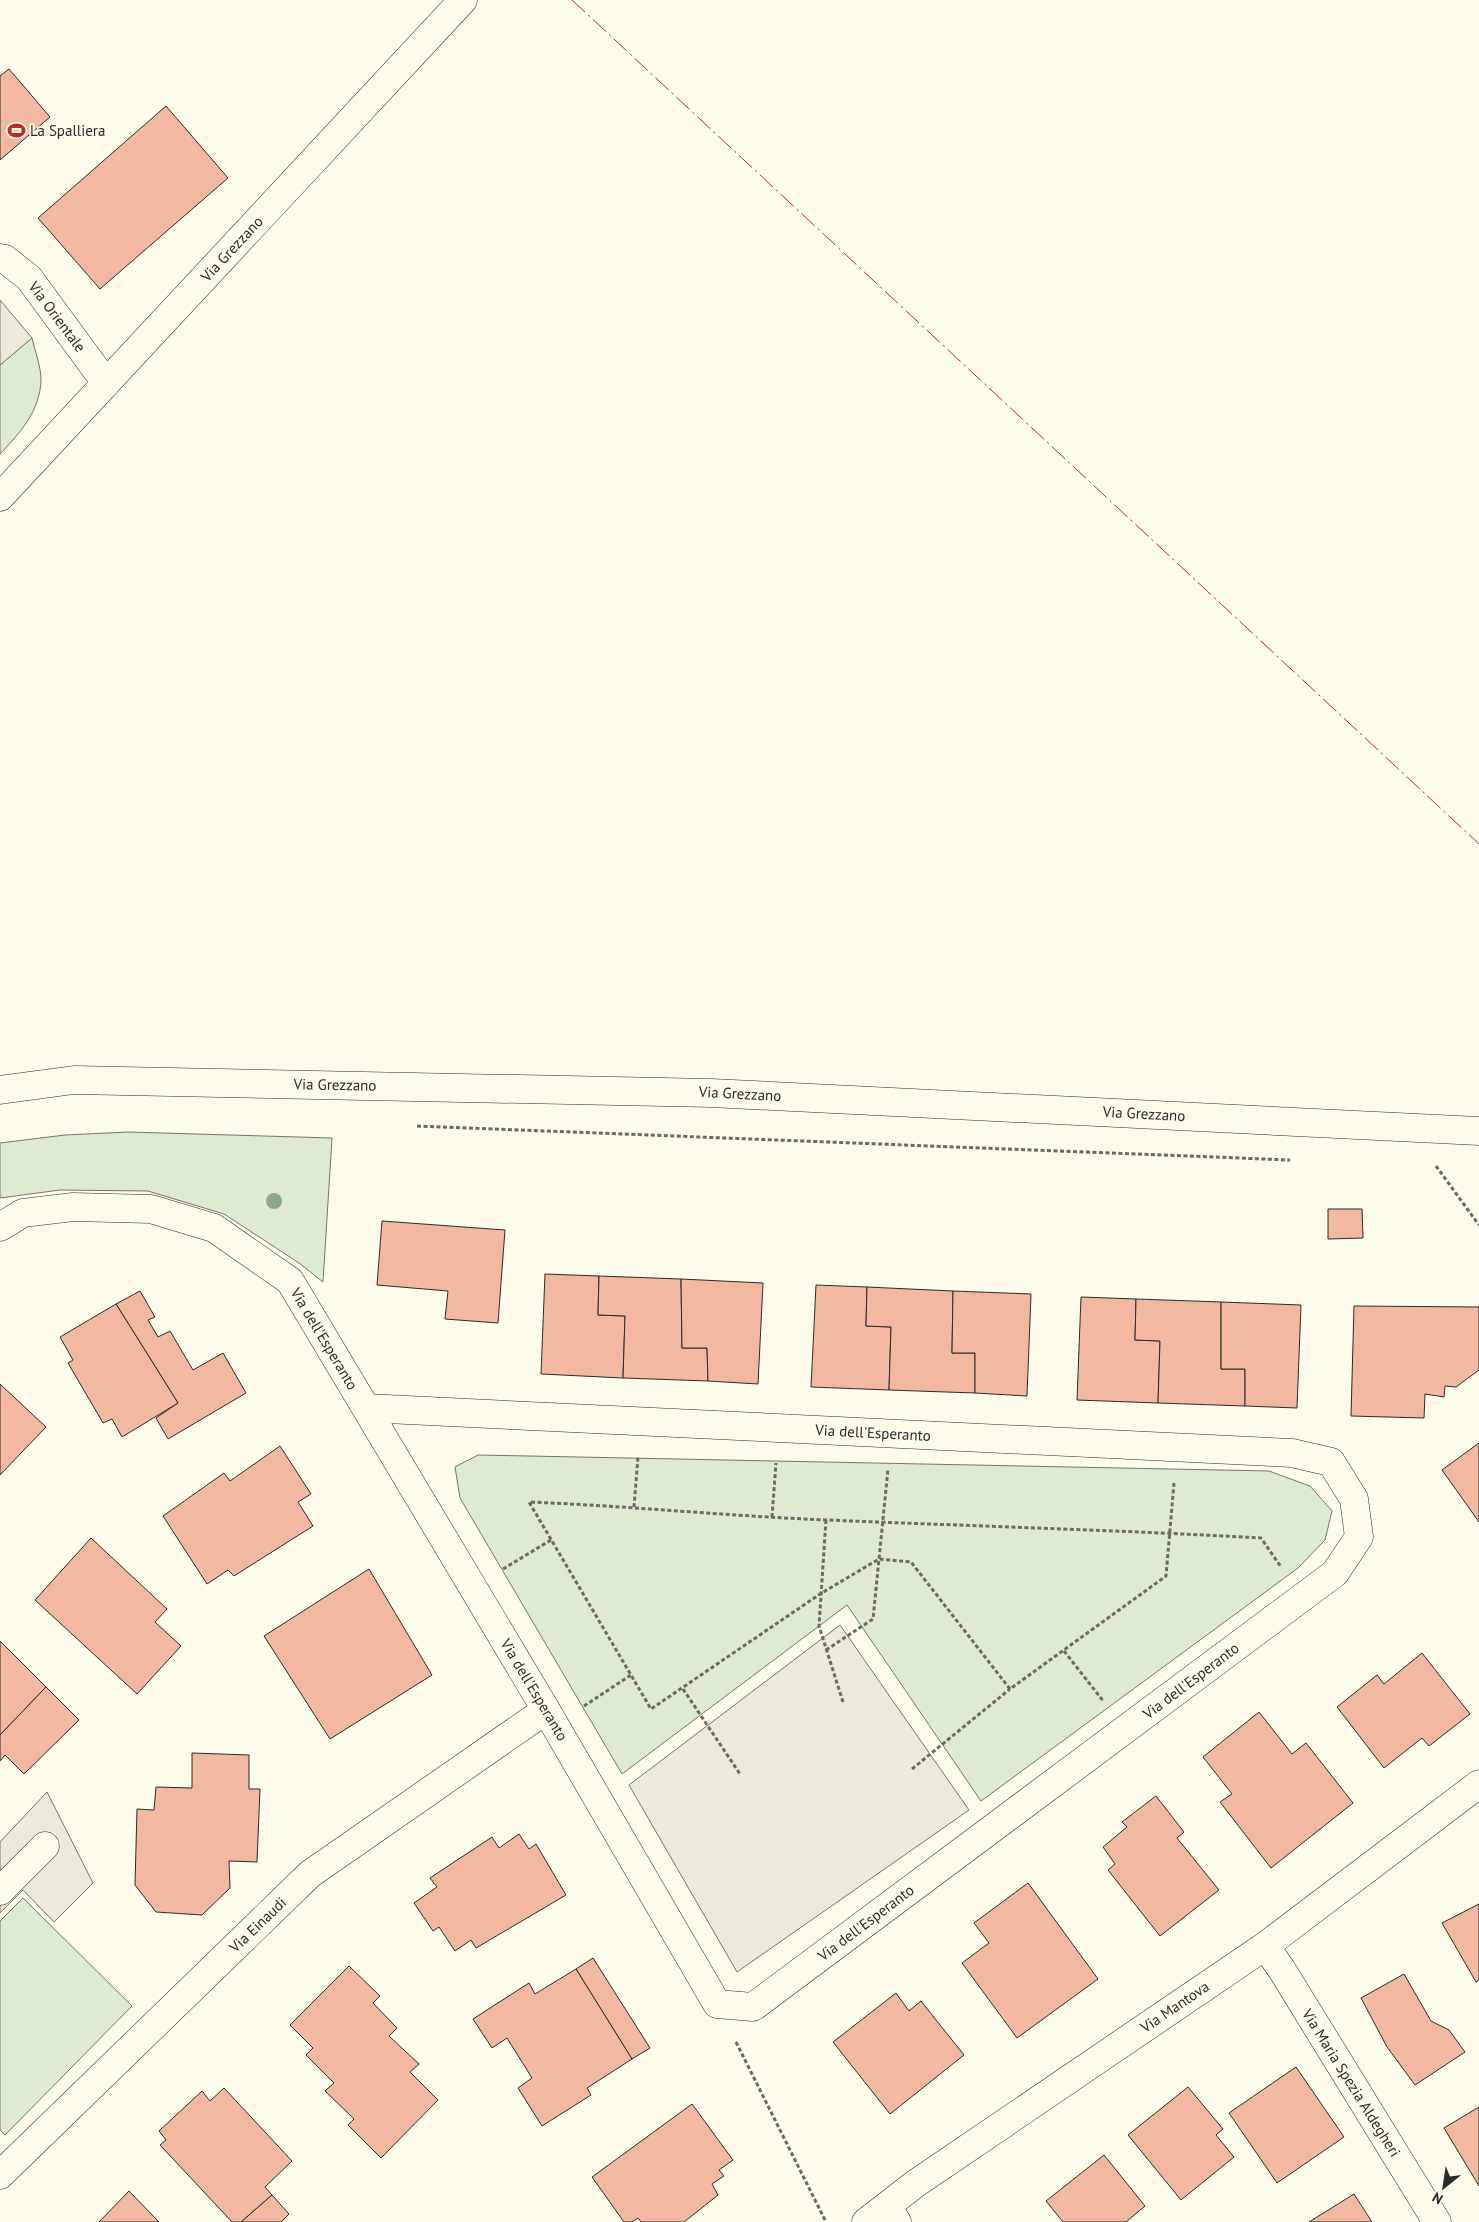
<svg xmlns="http://www.w3.org/2000/svg" width="1479" height="2222" viewBox="0 0 1479 2222" font-family="'PT Sans',sans-serif">
<style>
.green{fill:#deebd1;stroke:#74746e}
.parking{fill:#eceadb;stroke:#74746e}
.building{fill:#f2b8a0;stroke:#2b2b2b}
.lines{fill:none;stroke-linecap:round;stroke-linejoin:round}
.street-casing{stroke:#2b2b2b;stroke-width:29}
.secondary-casing{stroke:#2b2b2b;stroke-width:29}
.primary-casing{stroke:#2b2b2b;stroke-width:29}
.path{stroke:#6a6964;stroke-width:3;stroke-dasharray:4 2.5;stroke-linecap:butt}
.street{stroke:#fdfbea;stroke-width:28}
.secondary{stroke:#fdfbea;stroke-width:28}
.primary{stroke:#fdfbea;stroke-width:28}
.power{stroke:#c62828;stroke-width:1;stroke-dasharray:18 4 2.5 4;stroke-linecap:butt}
.tree{fill:#8ea78a}
.labels{text-anchor:middle;stroke-width:4;stroke-linejoin:round;paint-order:stroke}
.poi-label{font-size:15px;fill:#2b2b2b;stroke:#fdfbea;text-anchor:start}
.street-label{font-size:15px;fill:#2b2b2b;stroke:#fdfbea}
</style>
<rect width="100%" height="100%" fill="#fdfbea"/>
<g class="green">
<path d="M32 338C35 351 41 367 41 380 40 411 20 433 0 454V365Z"/>
<path d="M128 1132 332 1138 323 1282 299 1263 224 1214 148 1191 60 1190 0 1198V1143L65 1135Z"/>
<path d="M478 1455 1269 1471 1310 1486 1332 1511 1325 1540 1298 1568 981 1801 847 1605 622 1774 460 1498 455 1467Z"/>
<path d="M23 1898 132 2006 5 2135 0 2130V1921Z"/>
</g>
<g class="parking">
<path d="M0 300 32 338 0 365Z"/>
<path d="M840 1625 969 1810 737 1972 629 1785Z"/>
<path d="M47 1792 93 1883 54 1922 23 1890 0 1913V1842Z"/>
</g>
<g class="building">
<path d="M9 69 50 117 0 160V76Z"/>
<path d="M166 106 228 178 100 289 38 218Z"/>
<path d="M1328 1209H1362L1363 1238 1328 1239Z"/>
<path d="M382 1221 505 1230 498 1323 445 1319 448 1291 377 1285Z"/>
<path d="M545 1274 599 1276 598 1315 625 1316 623 1378 541 1374Z"/>
<path d="M599 1276 681 1279 682 1348H707L708 1381 623 1378 625 1316 598 1315Z"/>
<path d="M681 1279 763 1283 758 1384 708 1381 707 1348H682Z"/>
<path d="M816 1285 867 1287 866 1326 891 1327 889 1390 811 1387Z"/>
<path d="M867 1287 953 1291 952 1353H975V1393L889 1390 891 1327 866 1326Z"/>
<path d="M140 1291 155 1317 148 1320 158 1337 170 1331 193 1370 223 1353 246 1393 168 1439 156 1418 178 1403 116 1304Z"/>
<path d="M953 1291 1031 1294 1027 1396 975 1393V1353H952Z"/>
<path d="M1081 1297 1136 1299 1135 1340 1160 1341 1158 1403 1077 1400Z"/>
<path d="M1136 1299 1221 1302V1369H1245V1406L1158 1403 1160 1341 1135 1340Z"/>
<path d="M1221 1302 1301 1305 1297 1408 1245 1406V1369H1221Z"/>
<path d="M116 1304 178 1403 122 1437 112 1419 103 1423 68 1363 73 1360 60 1337Z"/>
<path d="M1354 1306 1479 1307V1370L1456 1387 1445 1386 1444 1397 1425 1394 1424 1418 1351 1416Z"/>
<path d="M0 1384 46 1427 0 1475Z"/>
<path d="M1479 1443V1522L1442 1470Z"/>
<path d="M280 1446 311 1494 298 1502 313 1526 234 1576 228 1570 207 1584 163 1516 224 1473 230 1481Z"/>
<path d="M91 1538 167 1609 155 1622 181 1646 137 1694 35 1600Z"/>
<path d="M369 1569 432 1675 330 1739 264 1636Z"/>
<path d="M0 1641 46 1687 0 1735Z"/>
<path d="M1422 1653 1470 1714 1429 1746 1422 1738 1384 1768 1337 1707 1377 1675 1384 1684Z"/>
<path d="M46 1687 79 1720 24 1774 5 1755 0 1761V1735Z"/>
<path d="M1259 1712 1292 1754 1306 1743 1353 1803 1271 1868 1220 1802 1232 1794 1203 1757Z"/>
<path d="M192 1753 249 1755V1789H260L257 1862 229 1861 230 1888 202 1915 156 1912 135 1885 137 1809 154 1810 156 1787 192 1788Z"/>
<path d="M1156 1796 1184 1832 1177 1838 1219 1890 1160 1936 1108 1870 1115 1864 1103 1847 1127 1827 1122 1822Z"/>
<path d="M519 1834 529 1849 536 1844 566 1895 476 1948 471 1940 455 1951 439 1927 433 1931 414 1903 437 1887 430 1878 492 1837 499 1848Z"/>
<path d="M1028 1883 1098 1979 1017 2038 962 1963 989 1943 974 1923Z"/>
<path d="M1479 1904V1980L1476 1982 1442 1923Z"/>
<path d="M593 1958 650 2048 632 2059 576 1969Z"/>
<path d="M349 1966 380 1996 373 2003 397 2028 389 2036 419 2064 410 2072 438 2100 381 2158 348 2125 354 2119 325 2091 334 2083 306 2055 313 2048 290 2025Z"/>
<path d="M576 1969 632 2059 587 2088 591 2095 542 2126 518 2088 532 2078 507 2038 492 2048 473 2019 529 1983 535 1994Z"/>
<path d="M1404 1974 1431 2021 1449 2030 1465 2052 1415 2085 1387 2047 1361 1998Z"/>
<path d="M896 1993 909 2011 921 2001 964 2055 890 2114 833 2042Z"/>
<path d="M1296 2067 1344 2137 1277 2183 1229 2113Z"/>
<path d="M1188 2087 1223 2129 1216 2135 1234 2157 1181 2200 1128 2135Z"/>
<path d="M224 2088 292 2161 265 2187 272 2195 241 2222H232L160 2145 166 2140 159 2131 202 2091 210 2101Z"/>
<path d="M692 2104 733 2160 719 2170 724 2176 712 2184 718 2195 684 2222H641L638 2218 632 2222H624L592 2177Z"/>
<path d="M1479 2107V2186L1444 2128Z"/>
<path d="M1104 2155 1145 2206 1126 2222H1063L1046 2201Z"/>
<path d="M129 2191 159 2222H99Z"/>
<path d="M1354 2194 1372 2222H1309Z"/>
<path d="M272 2195 289 2214 281 2222H241Z"/>
</g>
<g class="lines">
<defs>
<g id="street">
<path d="M0 258 5 259 29 278 106 383"/>
<path d="M0 1227 23 1213 73 1207 151 1209 214 1228 290 1281 546 1710 717 2004 753 2007 1335 1573 1359 1537 1354 1499 1331 1462 1292 1453 366 1408"/>
<path d="M0 1891 45 1846"/>
<path d="M1265 1946 1282 1970 1437 2222"/>
<path d="M0 2175 310 1874 546 1710"/>
<path d="M887 2207 897 2222"/>
</g>
<g id="secondary">
<path d="M0 497 463 0"/>
<path d="M866 2222 915 2184 1265 1946 1479 1784"/>
</g>
<path id="primary" d="M0 1090 74 1080 711 1093 1479 1131"/>
</defs>
<use href="#street" class="street-casing"/>
<use href="#secondary" class="secondary-casing"/>
<use href="#primary" class="primary-casing"/>
<g class="path">
<path d="M417 1126 1290 1160"/>
<path d="M1436 1166 1479 1225"/>
<path d="M1174 1483 1166 1576 1010 1689 911 1562 879 1559 820 1594 651 1709 529 1502C629 1506 728 1516 827 1520 972 1526 1117 1530 1261 1538L1281 1567"/>
<path d="M634 1507 638 1457"/>
<path d="M772 1517 776 1463"/>
<path d="M826 1520 819 1626 843 1702"/>
<path d="M503 1569 551 1540"/>
<path d="M826 1650 873 1619 888 1469"/>
<path d="M1064 1651 1104 1702"/>
<path d="M683 1689 740 1774"/>
<path d="M584 1706 631 1675"/>
<path d="M912 1769 1010 1689"/>
<path d="M736 2042 826 2222"/>
</g>
<use href="#street" class="street"/>
<use href="#secondary" class="secondary"/>
<use href="#primary" class="primary"/>
<path class="power" d="M572 0 1479 844"/>
</g>
<circle class="tree" cx="274" cy="1201" r="8"/>
<defs>
<symbol id="stadium-bare" viewBox="-9 -9 18 18"><path d="M0-5a6.5 5 0 1 0 0 10a6.5 5 0 1 0 0-10ZM-3.5-1.8h7v3.6h-7Z" fill="#c62828" stroke="#fdfbea" stroke-width="2.5" paint-order="stroke"/></symbol>
</defs>
<g fill-rule="evenodd">
<use href="#stadium-bare" x="4" y="118" width="25" height="25"/>
</g>
<g class="labels">
<g class="poi-label">
<text x="30" y="136">La Spalliera</text>
</g>
<g class="street-label">
<text transform="translate(232 249) rotate(-47)" y="5">Via Grezzano</text>
<text transform="translate(57 317) rotate(53)" y="5">Via Orientale</text>
<text transform="translate(335 1085) rotate(1)" y="5">Via Grezzano</text>
<text transform="translate(740 1094) rotate(3)" y="5">Via Grezzano</text>
<text transform="translate(1144 1114) rotate(3)" y="5">Via Grezzano</text>
<text transform="translate(324 1339) rotate(59)" y="5">Via dell'Esperanto</text>
<text transform="translate(873 1433) rotate(3)" y="5">Via dell'Esperanto</text>
<text transform="translate(1191 1681) rotate(-37)" y="5">Via dell'Esperanto</text>
<text transform="translate(534 1690) rotate(59)" y="5">Via dell'Esperanto</text>
<text transform="translate(866 1923) rotate(-37)" y="5">Via dell'Esperanto</text>
<text transform="translate(258 1925) rotate(-44)" y="5">Via Einaudi</text>
<text transform="translate(1175 2007) rotate(-34)" y="5">Via Mantova</text>
<text transform="translate(1351 2083) rotate(58)" y="5">Via Maria Spezia Aldegheri</text>
</g>
</g>
<g transform="translate(1444 2187) rotate(210)" stroke="#fdfbea" stroke-width="4" paint-order="stroke">
<path d="M0-4L9 19L0 12L-9 19Z" fill="#2b2b2b"/>
<text y="-8" font-size="14" font-weight="bold" text-anchor="middle" fill="#2b2b2b">N</text>
</g>
</svg>
